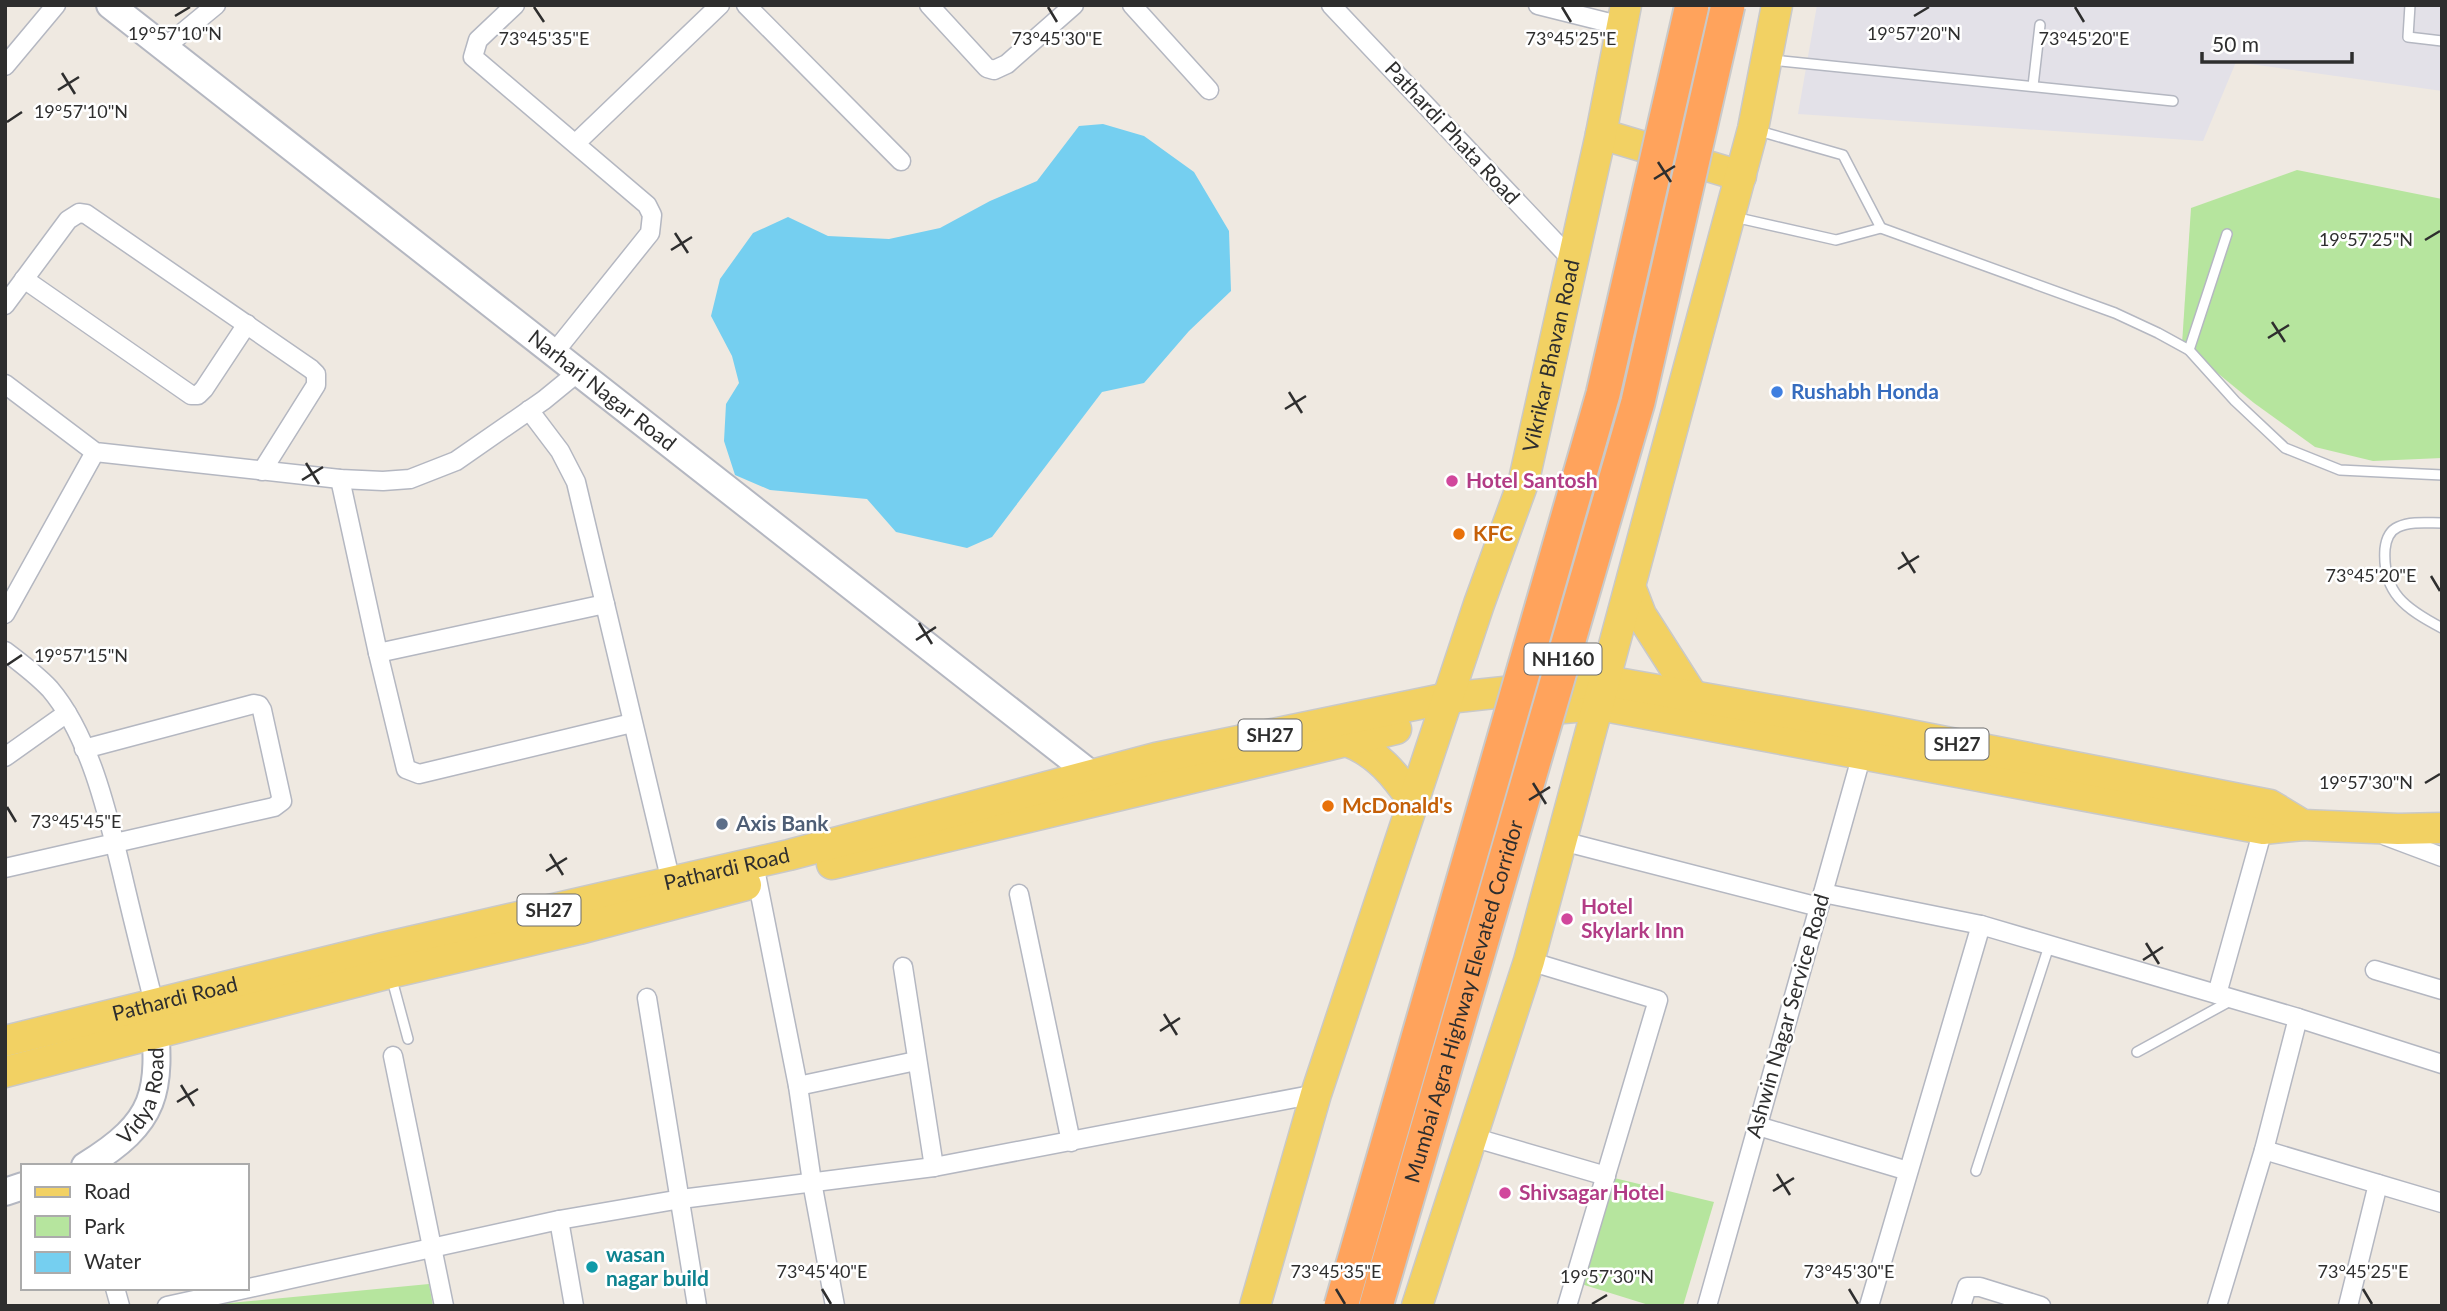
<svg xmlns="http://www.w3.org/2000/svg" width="2447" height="1311" viewBox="0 0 2447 1311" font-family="Lato,sans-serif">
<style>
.industrial{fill:#e3e1e8}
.green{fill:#b6e59e}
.water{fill:#75cff0}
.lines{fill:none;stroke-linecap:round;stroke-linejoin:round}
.lane-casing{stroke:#b4b7c1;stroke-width:12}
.street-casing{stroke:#b4b7c1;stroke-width:21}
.secondary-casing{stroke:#b4b7c1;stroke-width:30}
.primary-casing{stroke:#c9c9c9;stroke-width:33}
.lane{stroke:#fff;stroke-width:9}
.street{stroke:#fff;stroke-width:18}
.secondary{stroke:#fff;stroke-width:26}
.primary{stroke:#f2d163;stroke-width:30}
.highway-bridge-casing{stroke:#c9c9c9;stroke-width:37;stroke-linecap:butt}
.highway-bridge{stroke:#ffa35c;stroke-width:33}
.ticks{fill:none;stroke:#2e2e2e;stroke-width:2.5}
.shop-dot{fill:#3f7fe0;stroke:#fff;stroke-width:2.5}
.hotel-dot{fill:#d1479c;stroke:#fff;stroke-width:2.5}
.food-dot{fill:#e8710a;stroke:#fff;stroke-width:2.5}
.service-dot{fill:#5c6f8a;stroke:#fff;stroke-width:2.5}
.culture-dot{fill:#0f9aa8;stroke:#fff;stroke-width:2.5}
.labels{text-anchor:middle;stroke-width:5;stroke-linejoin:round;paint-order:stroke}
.shield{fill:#fff;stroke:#6d6d6d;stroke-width:2}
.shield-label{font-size:19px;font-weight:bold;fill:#2e2e2e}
.street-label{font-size:21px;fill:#2e2e2e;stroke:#fff}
.shop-label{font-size:21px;font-weight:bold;fill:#366cbe;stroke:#fff;text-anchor:start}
.hotel-label{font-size:21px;font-weight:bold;fill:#b23c85;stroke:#fff;text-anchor:start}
.food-label{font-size:21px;font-weight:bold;fill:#c56008;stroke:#fff;text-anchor:start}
.service-label{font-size:21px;font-weight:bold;fill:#4e5e75;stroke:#fff;text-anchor:start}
.culture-label{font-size:21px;font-weight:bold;fill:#0d838f;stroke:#fff;text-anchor:start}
.ticks-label{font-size:18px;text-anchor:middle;fill:#2e2e2e;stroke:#fff;stroke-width:5;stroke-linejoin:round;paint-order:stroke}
</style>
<rect width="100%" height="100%" fill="#efe9e1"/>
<path class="industrial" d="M1817 5H2442V91L2236 62 2203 141 1798 114Z"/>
<g class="green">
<path d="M2297 170 2442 199V458L2373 461 2315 447 2254 403 2182 344 2191 208Z"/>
<path d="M1610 1177 1714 1202 1683 1306H1652L1578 1283Z"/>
<path d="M429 1284 433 1306H199Z"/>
</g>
<path class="water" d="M1103 124 1144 136 1194 172 1229 231 1231 291 1189 331 1144 383 1102 392 992 537 967 548 896 532 867 499 770 490 735 475 724 441 726 404 739 383 732 356 711 316 720 279 753 233 788 217 828 236 889 239 940 228 990 201 1037 181 1079 126Z"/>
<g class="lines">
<defs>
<g id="lane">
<path d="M2410 5 2408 37 2442 41"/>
<path d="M1772 60 2173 101"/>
<path d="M2033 86 2040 25"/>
<path d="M1734 217 1836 240 1881 228 1843 155 1759 131"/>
<path d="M1881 228 2115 313 2158 333 2189 350 2235 401 2285 448 2340 470 2442 475"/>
<path d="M2189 350 2227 234"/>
<path d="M2442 523C2427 523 2411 521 2398 527 2389 531 2386 540 2385 549 2382 593 2406 609 2442 628"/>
<path d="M391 976 408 1039"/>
<path d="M2137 1052 2232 1000"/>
<path d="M1976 1171 2049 946"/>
</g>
<g id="street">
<path d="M515 5 478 40 473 57 647 205 652 215 650 233 553 354"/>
<path d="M746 5 901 161"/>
<path d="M929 5 987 68 994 70 1007 64 1074 5"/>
<path d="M1132 5 1209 90"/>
<path d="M1331 5 1573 261"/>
<path d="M1538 5 1622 26"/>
<path d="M164 48 216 5"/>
<path d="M5 66 56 5"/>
<path d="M576 143 720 5"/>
<path d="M24 279 191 395H198L204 389 247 324"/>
<path d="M5 305 68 220 79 213 86 214 311 369 316 374V385L262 471"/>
<path d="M5 384 95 452 340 479 383 481 410 479 456 461 544 400 577 373"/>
<path d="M529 410 560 451 576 482 671 882"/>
<path d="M340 479 378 653 406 769 419 774 632 723"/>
<path d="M5 614 95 452"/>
<path d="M5 651C21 663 37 675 50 689 90 736 108 815 122 873 132 916 143 960 154 1003"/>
<path d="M378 653 605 604"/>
<path d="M5 757 67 713"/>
<path d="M2386 836 2442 857"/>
<path d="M1562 841 1819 907"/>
<path d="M5 868 274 807 282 801 262 710 259 705 254 704 84 749"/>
<path d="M755 869 798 1086 812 1182 835 1306"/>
<path d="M1823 893 1981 925"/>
<path d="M1019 894 1071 1142"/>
<path d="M1529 961 1658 1000 1567 1306"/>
<path d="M903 967 934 1167"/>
<path d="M2375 970 2442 990"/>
<path d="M2217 994 2263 829"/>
<path d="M647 998 697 1306"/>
<path d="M393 1056 444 1306"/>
<path d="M798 1086 916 1061"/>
<path d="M1758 1126 1908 1171"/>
<path d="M1472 1137 1606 1176"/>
<path d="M2264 1150 2442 1203"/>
<path d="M559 1220 574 1306"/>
<path d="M115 1288 120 1306"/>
<path d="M167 1306 559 1220 681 1199 934 1167 1316 1094"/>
<path d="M1707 1306 1864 747"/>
<path d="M1869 1306 1981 925 2298 1018 2442 1064"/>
<path d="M1961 1306 1967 1287H1980L2041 1306"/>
<path d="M2217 1306 2264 1150 2298 1018"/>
<path d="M2348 1306 2378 1184"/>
</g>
<g id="secondary">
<path id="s1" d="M110 5 1092 775 1101 790"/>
<path id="s2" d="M85 1166C158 1121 161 1093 154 1012"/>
<path d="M5 1192 23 1186"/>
</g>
<g id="primary">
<path d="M1601 134 1741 176"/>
<path d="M1631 589 1641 615 1694 698"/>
<path d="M1528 711 1599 705 2263 829 2303 825"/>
<path d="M1347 741C1378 753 1395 775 1414 802"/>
<path d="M832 864 1396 729"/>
<path id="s3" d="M5 1041 383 948 789 855 1156 758 1448 698 1606 681 1869 727 2270 805 2303 825 2398 829 2442 828"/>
<path d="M5 1072 390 973 579 929 746 885"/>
<path id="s4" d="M1255 1306 1316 1094 1479 604 1524 480 1601 134 1626 5"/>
<path d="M1417 1306 1529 961 1753 129 1777 5"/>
</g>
</defs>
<use href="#lane" class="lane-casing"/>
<use href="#street" class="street-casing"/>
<use href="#secondary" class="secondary-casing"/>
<use href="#primary" class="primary-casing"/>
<use href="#lane" class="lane"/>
<use href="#street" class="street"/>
<use href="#secondary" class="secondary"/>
<use href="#primary" class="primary"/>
<defs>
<g id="highway-bridge">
<path d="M1341 1306 1603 394 1692 5"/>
<path id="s5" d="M1376 1306 1638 402 1728 5"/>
</g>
</defs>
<use href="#highway-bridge" class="highway-bridge-casing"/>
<use href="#highway-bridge" class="highway-bridge"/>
</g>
<path class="ticks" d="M534 7 544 22M1048 7 1057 22M1562 7 1571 22M2075 7 2084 22M175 16 190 7M1914 16 1929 7M62 73 75 94M58 90 79 77M7 122 22 112M1658 162 1671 182M1654 179 1675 166M675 233 688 253M2425 240 2440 231M671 250 692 237M2272 322 2285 342M2268 338 2289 325M1289 392 1302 413M1285 409 1306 396M306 463 319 484M302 480 323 467M1902 552 1915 573M1898 569 1919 556M2431 576 2440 591M919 623 932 644M916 640 936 627M7 665 22 655M1533 783 1546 804M2425 783 2440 774M1529 800 1550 787M7 807 16 822M550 854 563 875M546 871 567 858M2146 943 2159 964M2143 960 2163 947M1164 1014 1177 1035M1160 1031 1180 1018M181 1085 194 1106M177 1102 198 1089M1777 1174 1790 1195M1773 1191 1794 1178M822 1289 831 1304M1336 1289 1345 1304M1849 1289 1858 1304M2363 1289 2372 1304M1592 1304 1607 1295"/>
<circle class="shop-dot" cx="1777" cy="392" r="7"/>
<g class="hotel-dot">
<circle cx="1452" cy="481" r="7"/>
<circle cx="1567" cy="919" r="7"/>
<circle cx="1505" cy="1193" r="7"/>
</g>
<g class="food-dot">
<circle cx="1459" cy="534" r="7"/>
<circle cx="1328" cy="806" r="7"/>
</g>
<circle class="service-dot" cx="722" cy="824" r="7"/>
<circle class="culture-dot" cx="592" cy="1267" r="7"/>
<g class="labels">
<g class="shield">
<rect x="1524.5" y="643.5" width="77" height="31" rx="5"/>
<rect x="1238.5" y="719.5" width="63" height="31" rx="5"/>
<rect x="1925.5" y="728.5" width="63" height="31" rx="5"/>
<rect x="517.5" y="894.5" width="63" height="31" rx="5"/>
</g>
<g class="shield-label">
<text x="1563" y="666">NH160</text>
<text x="1270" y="742">SH27</text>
<text x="1957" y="751">SH27</text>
<text x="549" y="917">SH27</text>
</g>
<g class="street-label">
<text transform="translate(1452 133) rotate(47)" y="7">Pathardi Phata Road</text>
<text dy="7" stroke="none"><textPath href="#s4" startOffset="996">Vikrikar Bhavan Road</textPath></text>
<text dy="7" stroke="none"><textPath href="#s1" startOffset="625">Narhari Nagar Road</textPath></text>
<text dy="7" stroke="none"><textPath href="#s3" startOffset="742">Pathardi Road</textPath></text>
<text dy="7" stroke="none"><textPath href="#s3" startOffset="175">Pathardi Road</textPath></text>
<text dy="7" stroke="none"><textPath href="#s5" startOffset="317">Mumbai Agra Highway Elevated Corridor</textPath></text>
<text transform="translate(1788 1016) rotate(-74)" y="7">Ashwin Nagar Service Road</text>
<text dy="7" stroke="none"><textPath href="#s2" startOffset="96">Vidya Road</textPath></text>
</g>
<g class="shop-label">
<text x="1791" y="399">Rushabh Honda</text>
</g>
<g class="hotel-label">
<text x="1466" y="488">Hotel Santosh</text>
<text x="1581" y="914">Hotel<tspan x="1581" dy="24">Skylark Inn</tspan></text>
<text x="1519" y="1200">Shivsagar Hotel</text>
</g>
<g class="food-label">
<text x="1473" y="541">KFC</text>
<text x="1342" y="813">McDonald's</text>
</g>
<g class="service-label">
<text x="736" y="831">Axis Bank</text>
</g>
<g class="culture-label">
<text x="606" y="1262">wasan<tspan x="606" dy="24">nagar build</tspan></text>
</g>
</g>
<g class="ticks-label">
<text x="175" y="40">19°57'10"N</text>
<text x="1914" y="40">19°57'20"N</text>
<text x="544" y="45">73°45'35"E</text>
<text x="1057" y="45">73°45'30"E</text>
<text x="1571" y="45">73°45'25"E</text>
<text x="2084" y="45">73°45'20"E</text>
<text x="81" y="118">19°57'10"N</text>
<text x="2366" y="246">19°57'25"N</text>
<text x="2371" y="582">73°45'20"E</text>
<text x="81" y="662">19°57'15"N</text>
<text x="2366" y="789">19°57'30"N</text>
<text x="76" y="828">73°45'45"E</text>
<text x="822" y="1278">73°45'40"E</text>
<text x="1336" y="1278">73°45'35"E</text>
<text x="1849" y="1278">73°45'30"E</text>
<text x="2363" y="1278">73°45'25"E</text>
<text x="1607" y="1283">19°57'30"N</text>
</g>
<rect width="2447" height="1311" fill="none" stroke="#2e2e2e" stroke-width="14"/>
<rect x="21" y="1164" width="228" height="126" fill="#ffffff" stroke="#ababab" stroke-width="2"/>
<rect x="35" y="1187" width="35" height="10" fill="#f2d163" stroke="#ababab" stroke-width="2"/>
<text x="84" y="1199" font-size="21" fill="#2e2e2e">Road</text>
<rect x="35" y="1216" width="35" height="21" fill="#b6e59e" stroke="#ababab" stroke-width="2"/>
<text x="84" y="1234" font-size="21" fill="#2e2e2e">Park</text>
<rect x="35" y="1252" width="35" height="21" fill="#75cff0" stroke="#ababab" stroke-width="2"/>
<text x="84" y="1269" font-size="21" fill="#2e2e2e">Water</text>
<path d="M2202 52v10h150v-10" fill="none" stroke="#2e2e2e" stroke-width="3.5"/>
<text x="2212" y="52" font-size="21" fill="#2e2e2e" stroke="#ffffff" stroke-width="5" paint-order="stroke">50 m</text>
</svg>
